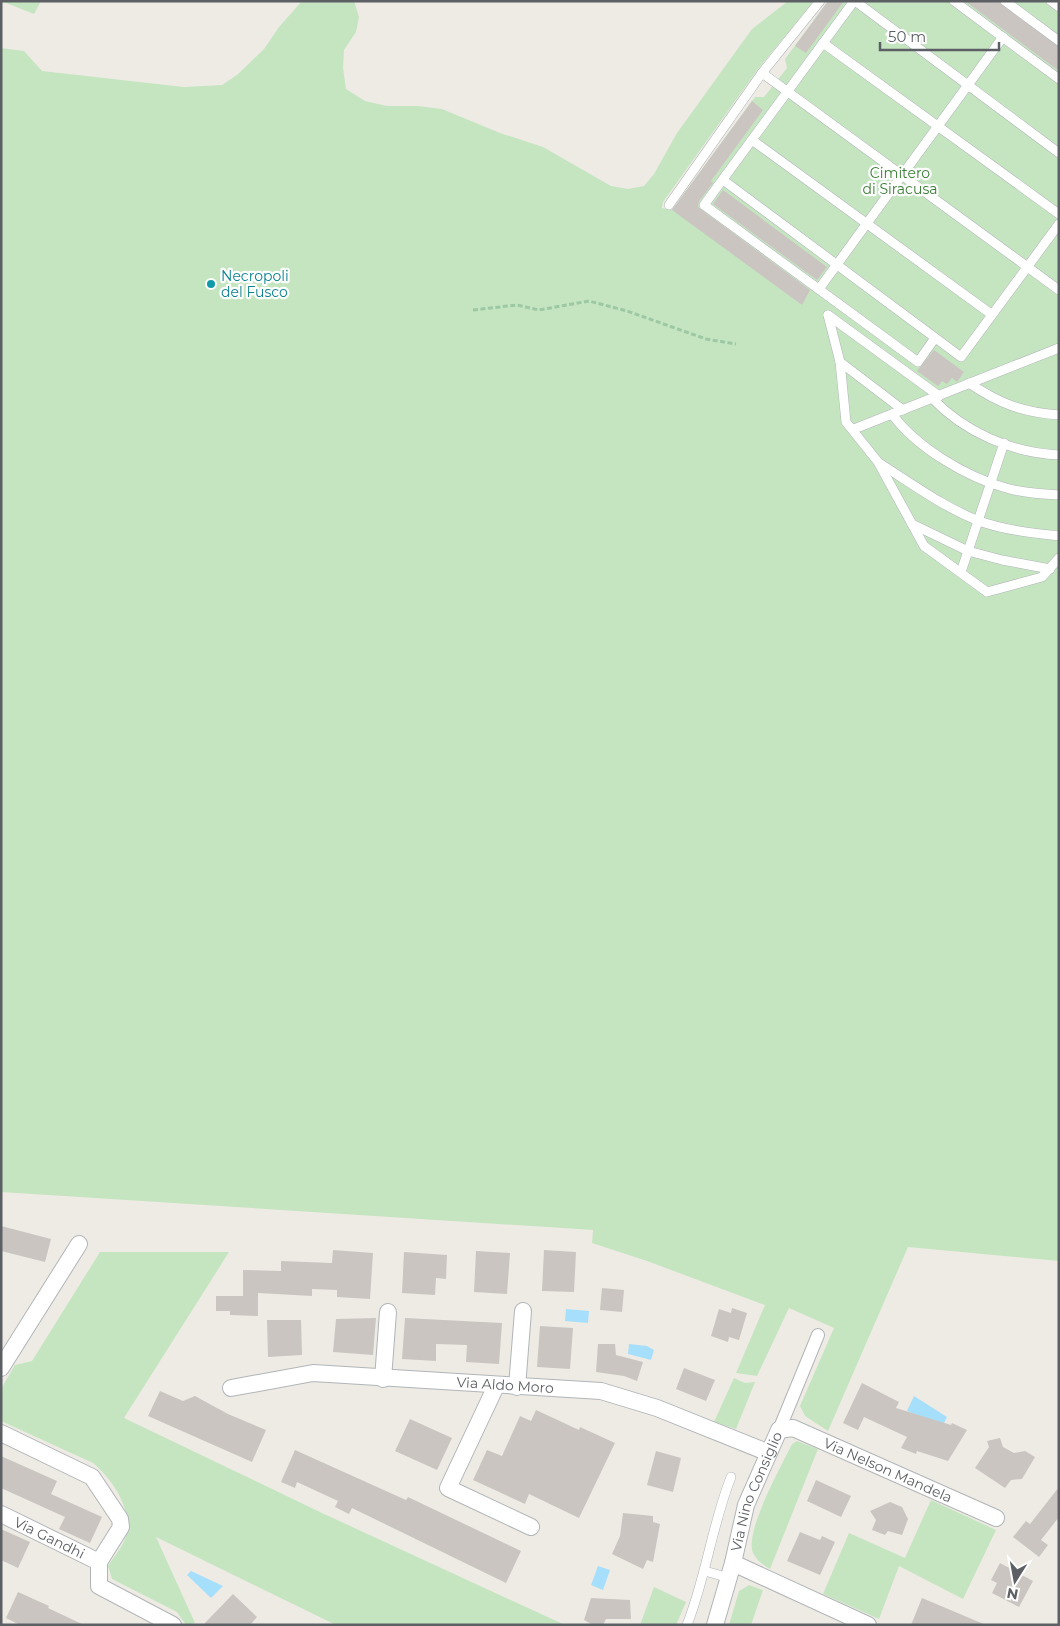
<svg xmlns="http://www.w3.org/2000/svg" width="1060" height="1626" viewBox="0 0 1060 1626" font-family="Montserrat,sans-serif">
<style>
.green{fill:#c5e5c1}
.water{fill:#a6dffc}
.building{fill:#cac5c1}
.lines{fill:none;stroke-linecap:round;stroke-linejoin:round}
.service-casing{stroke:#b1b5b8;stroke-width:10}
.pedestrian-casing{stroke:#b1b5b8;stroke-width:14}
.minor-casing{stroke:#b1b5b8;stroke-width:18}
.path{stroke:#9cc8a3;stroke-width:3;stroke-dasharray:5 2.5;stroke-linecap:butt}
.service{stroke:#fff;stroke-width:9}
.pedestrian{stroke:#fff;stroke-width:12}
.minor{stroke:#fff;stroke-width:16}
.culture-dot{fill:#0f9aa8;stroke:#fff;stroke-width:2}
.labels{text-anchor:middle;stroke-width:4.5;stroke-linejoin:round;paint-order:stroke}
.park-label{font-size:14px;fill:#3b8037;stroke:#fff}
.culture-label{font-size:14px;fill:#0d838f;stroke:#fff;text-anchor:start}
.street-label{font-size:14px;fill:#5c6064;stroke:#fff}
</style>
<rect width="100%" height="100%" fill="#eeebe4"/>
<g class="green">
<path d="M1 1H41L34 14Z"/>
<path d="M302 1H354L359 17 356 32 344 50 343 68 346 89 365 101 387 106H418L442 109 500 133 543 147 611 186 628 189 644 186 654 174 677 133 752 29 788 1H814L758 69 663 202 662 208 672 210 755 97H764L787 68 785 59 828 1H1059V1261L908 1247 828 1431 805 1416 800 1406 834 1328 789 1308 757 1376 736 1373 765 1305 647 1261 592 1243 593 1230 1 1192V48L24 51 42 71 184 87 222 85 237 75 264 49 279 27Z"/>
<path d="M100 1252H229L124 1418 322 1513 565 1625H336L156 1537 195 1623 186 1625 177 1612 112 1579 108 1566C114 1556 123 1547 126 1536 133 1509 112 1479 93 1463L1 1421V1389L15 1365 32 1361Z"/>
<path d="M734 1378 745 1383 755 1382 736 1429 714 1422Z"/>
<path d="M797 1441 818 1449 770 1569C763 1565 757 1561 753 1553 744 1532 782 1465 792 1444Z"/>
<path d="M931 1500 996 1530 963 1599 899 1566 879 1619 823 1594 849 1533 905 1558Z"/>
<path d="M749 1585 763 1590 751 1625H729L739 1591Z"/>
<path d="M654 1587 686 1602 676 1625H640Z"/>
</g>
<g class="water">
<path d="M566 1309 589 1311 588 1323 565 1321Z"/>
<path d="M629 1344 647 1346 654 1350 651 1360 628 1354Z"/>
<path d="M914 1396 947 1417 943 1425 907 1411Z"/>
<path d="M598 1566 610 1570 603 1590 591 1585Z"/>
<path d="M191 1571 223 1586 211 1598 187 1575Z"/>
</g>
<g class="building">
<path d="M828 1H844L806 53 795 46Z"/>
<path d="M965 1H998L1059 47V71Z"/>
<path d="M752 101 763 110 711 181 713 183 699 201 698 207 810 290 802 305 672 210Z"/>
<path d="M723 190 827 267 817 280 713 204Z"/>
<path d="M934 350 964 372 957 382 952 378 947 384 942 381 938 386 917 371Z"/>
<path d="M1 1226 51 1239 45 1262 1 1251Z"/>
<path d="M333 1250 373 1253 370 1299 337 1297V1290L312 1289V1296L258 1293V1316L230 1315V1311H216V1296H243V1270L281 1271V1261L332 1263Z"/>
<path d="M544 1250 576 1252 574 1292 542 1291Z"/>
<path d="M476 1251 510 1253 507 1294 474 1292Z"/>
<path d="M404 1252 447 1255 446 1279 436 1278 435 1295 402 1293Z"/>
<path d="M602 1288 624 1290 622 1312 600 1310Z"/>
<path d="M732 1308 747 1313 739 1340 729 1337 728 1342 711 1336 719 1309 731 1313Z"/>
<path d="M376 1318 373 1355 333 1352 336 1319Z"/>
<path d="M405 1318 502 1323 499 1364 466 1362 467 1345 436 1344V1361L402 1359Z"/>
<path d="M267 1320H301L302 1355 268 1357Z"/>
<path d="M540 1326 573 1328 570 1369 537 1367Z"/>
<path d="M598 1344H615L616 1355 643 1362 637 1381 624 1376 596 1372Z"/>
<path d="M684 1368 715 1380 706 1401 676 1389Z"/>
<path d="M862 1383 899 1402 896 1408 951 1425 952 1423 967 1430 948 1461 917 1451 916 1454 901 1448 907 1437 864 1417 858 1430 843 1423Z"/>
<path d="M160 1391 183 1401 195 1396 228 1414 266 1430 252 1462 148 1416Z"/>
<path d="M536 1410 579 1430 580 1427 615 1443 579 1518 529 1494 525 1504 473 1480 487 1450 502 1456 520 1416 531 1421Z"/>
<path d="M410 1419 452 1438 437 1470 395 1451Z"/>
<path d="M1000 1438 1003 1447 1014 1453 1025 1451 1035 1457 1022 1479 1011 1480 1005 1488 975 1468 989 1447 987 1441Z"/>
<path d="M295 1450 406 1500 408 1497 521 1551 506 1583 352 1508 349 1514 335 1507 338 1501 297 1482 295 1488 281 1482Z"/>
<path d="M656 1451 681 1458 673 1492 647 1485Z"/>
<path d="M1 1456 57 1481 51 1494 102 1517 90 1543 59 1529 65 1517 1 1488Z"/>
<path d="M816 1480 851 1496 841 1517 807 1501Z"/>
<path d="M1059 1487V1517L1041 1540 1048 1545 1039 1557 1013 1537 1026 1521 1030 1524Z"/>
<path d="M890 1502 902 1507 908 1519 902 1535 888 1531 885 1535 872 1530 876 1520 870 1511Z"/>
<path d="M623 1513 653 1516V1522L660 1524 653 1562 647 1560 643 1569 612 1554 620 1536Z"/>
<path d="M1 1529 30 1542 18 1568 1 1560Z"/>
<path d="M800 1532 820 1540 822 1536 835 1542 820 1575 787 1561Z"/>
<path d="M1000 1563 1033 1581 1019 1607 992 1593 997 1583 991 1580Z"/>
<path d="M18 1592 49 1606 48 1608 84 1625H20L6 1618Z"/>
<path d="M233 1594 257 1617 250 1625H203Z"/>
<path d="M591 1598 630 1600 631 1619H606L603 1625H593L584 1620Z"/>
<path d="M922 1598 986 1625H911Z"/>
</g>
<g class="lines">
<defs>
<g id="service">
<path d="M854 1 704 205 918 362 935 338"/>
<path d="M855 1 1059 153"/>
<path d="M954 1 1059 79"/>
<path d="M1005 1 1059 41"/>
<path d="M1051 1 1059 7"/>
<path d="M823 43 1059 214"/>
<path d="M762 73 1059 290"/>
<path d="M752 140 991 314"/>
<path d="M723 180 961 357 1059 224"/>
<path d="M669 205 762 73 820 1"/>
<path d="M819 289 1003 37"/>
<path d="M828 315 840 362 846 422 878 462 924 546 987 592 1042 577 1059 558"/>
<path d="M828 315 939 396"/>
<path d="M840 362 903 410"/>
<path d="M969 383C1000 404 1022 412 1059 415"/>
<path d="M932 398C964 432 1012 453 1059 455"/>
<path d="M892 414C916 447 966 477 1006 488 1023 493 1041 494 1059 495"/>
<path d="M854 429 1059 348"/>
<path d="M879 463C911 483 943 507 979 521 1004 530 1032 533 1059 536"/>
<path d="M912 524 968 551 1002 560 1050 569"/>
<path d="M961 572 1004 443"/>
<path d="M705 1571 729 1578"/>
<path d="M687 1625C706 1577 712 1525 731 1477"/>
</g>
<path id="pedestrian" d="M779 1430 818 1335"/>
<g id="minor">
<path d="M1 1368 79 1244"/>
<path d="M383 1379 388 1312"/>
<path d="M496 1386 448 1488 531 1527"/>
<path d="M517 1387 523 1311"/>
<path id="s1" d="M231 1388 313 1373 601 1391 657 1408 769 1453"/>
<path d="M1 1433 92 1477 120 1519 121 1527 99 1562V1586L173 1625"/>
<path id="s2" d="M1 1514 99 1562"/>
<path d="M733 1563 868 1625"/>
<path id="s3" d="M715 1625 733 1563 746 1505 779 1430 793 1428 996 1518"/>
</g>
</defs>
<use href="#service" class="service-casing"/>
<use href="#pedestrian" class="pedestrian-casing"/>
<use href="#minor" class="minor-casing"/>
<path class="path" d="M473 310 517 305 539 310 589 301 627 311 706 339 736 344"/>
<use href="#service" class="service"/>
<use href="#pedestrian" class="pedestrian"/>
<use href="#minor" class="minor"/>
</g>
<circle class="culture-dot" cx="211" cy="284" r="5"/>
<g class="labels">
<g class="park-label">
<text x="900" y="178">Cimitero<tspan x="900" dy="16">di Siracusa</tspan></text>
</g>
<g class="culture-label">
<text x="221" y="281">Necropoli<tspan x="221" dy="16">del Fusco</tspan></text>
</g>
<g class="street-label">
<text dy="5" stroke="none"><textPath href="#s1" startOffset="276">Via Aldo Moro</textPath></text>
<text dy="5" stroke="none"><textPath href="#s3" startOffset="324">Via Nelson Mandela</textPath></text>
<text dy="5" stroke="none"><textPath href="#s3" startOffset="140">Via Nino Consiglio</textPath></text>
<text dy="5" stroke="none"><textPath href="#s2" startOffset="54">Via Gandhi</textPath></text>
</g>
</g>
<rect width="1060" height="1626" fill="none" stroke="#5c6064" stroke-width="5"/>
<g transform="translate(1015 1581) rotate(191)" stroke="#ffffff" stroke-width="4" paint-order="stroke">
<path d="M0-4L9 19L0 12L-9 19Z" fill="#5c6064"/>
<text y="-8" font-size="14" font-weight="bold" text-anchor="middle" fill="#5c6064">N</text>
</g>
<path d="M880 42v8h119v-8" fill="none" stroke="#5c6064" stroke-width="2.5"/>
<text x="888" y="42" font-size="15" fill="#5c6064" stroke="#ffffff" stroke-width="4" paint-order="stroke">50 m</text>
</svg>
